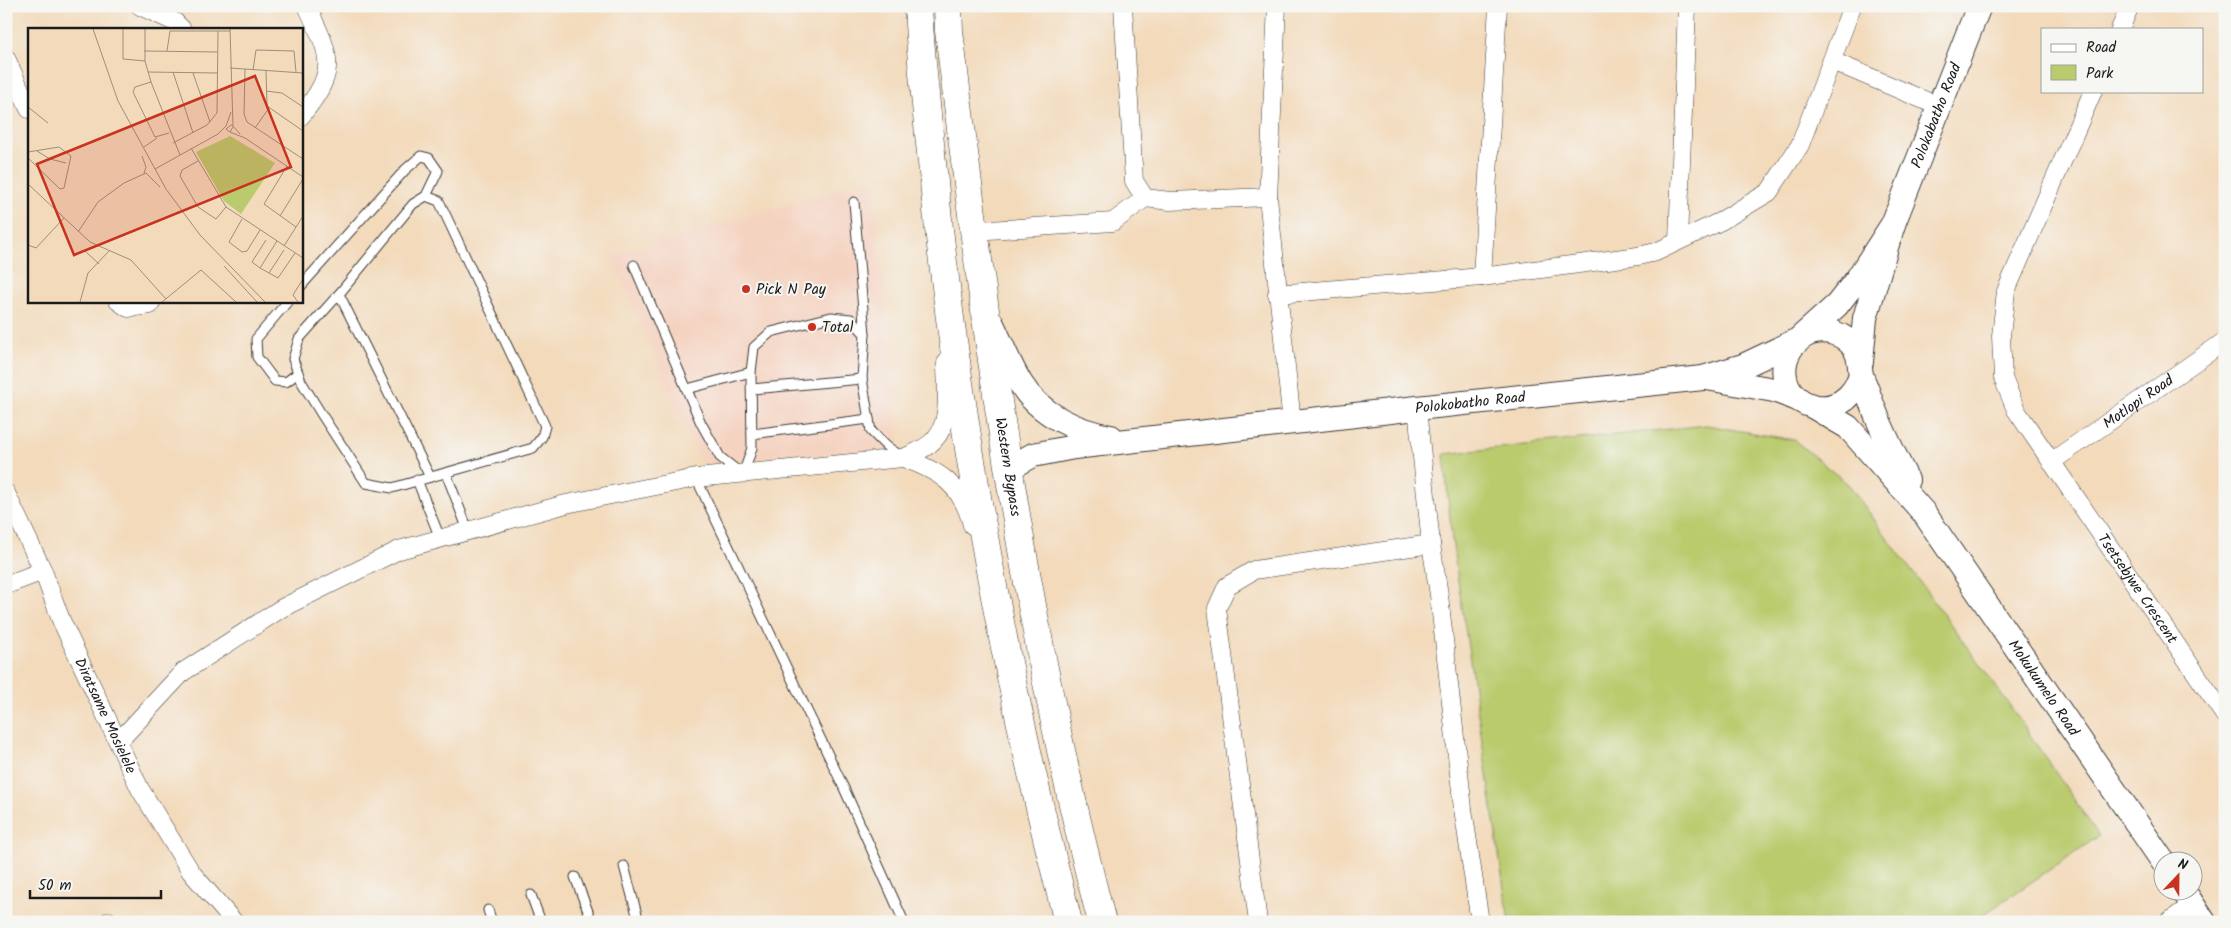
<svg xmlns="http://www.w3.org/2000/svg" width="2231" height="928" viewBox="0 0 2231 928" font-family="Kalam,sans-serif">
<style>
.built{fill:#f5d3c1}
.green{fill:#bacb6e;stroke:#6b7445}
.lines{fill:none;stroke-linecap:round;stroke-linejoin:round}
.lane-casing{stroke:#3c3834;stroke-width:11}
.street-casing{stroke:#3c3834;stroke-width:19}
.secondary-casing{stroke:#3c3834;stroke-width:26}
.highway-casing{stroke:#3c3834;stroke-width:29}
.lane{stroke:#fff;stroke-width:9}
.street{stroke:#fff;stroke-width:18}
.secondary{stroke:#fff;stroke-width:24}
.highway{stroke:#fff;stroke-width:28}
.poi-dot{fill:#c8321e;stroke:#f6f6f2;stroke-width:2}
.labels{text-anchor:middle;stroke-width:4;stroke-linejoin:round;paint-order:stroke}
.street-label{font-size:15px;fill:#1c1c1c;stroke:#f6f6f2}
.poi-label{font-size:15px;fill:#1c1c1c;stroke:#f6f6f2;text-anchor:start}
.inset-road{fill:none;stroke:#9d8e7b;stroke-width:1}
.view{fill:#c8321e;fill-opacity:0.15;stroke:#c8321e;stroke-width:2.5}
.inset-edge{fill:none;stroke:#1c1c1c;stroke-width:2.5}
</style>
<rect width="100%" height="100%" fill="#f6f6f2"/>
<filter id="ink" filterUnits="userSpaceOnUse"><feTurbulence type="fractalNoise" baseFrequency=".02" numOctaves="2"/><feDisplacementMap in="SourceGraphic" scale="10" xChannelSelector="R" yChannelSelector="G"/><feConvolveMatrix kernelMatrix="1 2 1 2 8 2 1 2 1" color-interpolation-filters="sRGB"/></filter>
<filter id="wash" filterUnits="userSpaceOnUse"><feTurbulence type="fractalNoise" baseFrequency=".0096" numOctaves="4" result="noise"/><feDisplacementMap in="SourceGraphic" scale="20" xChannelSelector="R" yChannelSelector="G"/><feGaussianBlur stdDeviation="1.12" result="paint"/><feColorMatrix in="noise" values="0 0 0 0 0 0 0 0 0 0 0 0 0 0 0 0 0 1.4 0 .05"/><feComposite in="paint" operator="in"/></filter>
<g filter="url(#wash)">
<rect width="100%" height="100%" fill="#f3dabb"/>
<path class="built" d="M874 179 899 448 703 466 611 256Z"/>
<path class="green" d="M1706 425 1794 440 1849 485 2008 703 2099 836 1973 922H1509L1452 540 1444 454Z"/>
</g>
<g filter="url(#ink)">
<g class="lines">
<defs>
<g id="lane">
<path d="M426 196 439 201 545 426 542 437 533 448 392 488 366 483 320 412 301 381 293 359 299 339 339 294 413 204Z"/>
<path d="M854 202 865 334"/>
<path d="M634 265 701 423 720 457 743 475 752 448 751 372 754 347 771 332 831 317 851 319 865 334 862 379 871 431 886 446 901 456"/>
<path d="M301 286 405 170 421 156 429 158 438 171 426 196"/>
<path d="M339 294 430 477"/>
<path d="M288 301 256 339 257 357 275 381 286 382 298 373"/>
<path d="M687 389 751 372"/>
<path d="M752 389 862 379"/>
<path d="M752 434 869 419"/>
<path d="M446 473 468 530"/>
<path d="M696 478 843 786 904 922"/>
<path d="M417 480 440 538"/>
<path d="M624 866 639 922"/>
<path d="M575 877 592 922"/>
<path d="M531 895 541 922"/>
<path d="M488 910 492 922"/>
</g>
<g id="street">
<path d="M140 6 175 22 182 29"/>
<path d="M1123 6 1134 181 1145 198 1170 201 1268 197"/>
<path d="M1277 6 1268 197 1292 423"/>
<path d="M2120 29 2130 6"/>
<path d="M6 58 29 109"/>
<path d="M1832 61 1938 106"/>
<path id="s1" d="M2093 91 2006 291 2001 336 2003 378 2016 410 2225 716"/>
<path d="M301 116C339 69 331 57 307 6"/>
<path d="M973 231 1113 222 1145 198"/>
<path d="M1678 241 1687 6"/>
<path d="M1482 277 1498 6"/>
<path d="M1277 294 1482 277 1638 256 1656 252 1721 221 1769 192 1800 145 1852 6"/>
<path d="M118 301 128 308 150 305 152 301"/>
<path d="M1417 408 1431 544 1439 595 1463 809 1480 922"/>
<path d="M903 458C940 471 962 485 972 525"/>
<path id="s2" d="M2051 462 2225 341"/>
<path id="s3" d="M6 493 43 571 61 620 140 789 191 872 234 922"/>
<path d="M6 585 43 571"/>
<path d="M119 741 183 672 282 608 399 550 566 504 696 478 903 458C914 453 926 449 934 440 952 422 946 387 946 363"/>
<path d="M109 921 110 922"/>
<path d="M1258 922 1217 608 1227 586 1254 570 1431 544"/>
<path d="M2168 922 2192 905"/>
</g>
<g id="secondary">
<path d="M991 322C1001 342 1009 365 1021 384 1039 414 1078 432 1111 437"/>
<path id="s4" d="M1861 362 1865 318 1893 224 1979 6"/>
<path d="M1861 374C1845 429 1777 409 1785 363 1787 350 1797 339 1808 334 1825 327 1846 334 1855 349 1861 358 1859 366 1861 375 1863 381 1866 387 1868 393 1878 423 1892 451 1907 480"/>
<path d="M1707 378 1774 390 1798 399"/>
<path id="s5" d="M1814 407 1848 427 1924 513 2164 863"/>
<path id="s6" d="M1008 469 1033 455 1074 447 1417 408 1703 378 1743 366 1798 340 1837 305 1858 278 1893 224"/>
<path d="M2183 890 2204 922"/>
</g>
<g id="highway">
<path d="M918 6C921 68 929 130 935 192 961 439 1006 682 1068 922"/>
<path id="s7" d="M948 6 949 31C985 330 1025 630 1102 922"/>
</g>
</defs>
<use href="#lane" class="lane-casing"/>
<use href="#street" class="street-casing"/>
<use href="#secondary" class="secondary-casing"/>
<use href="#highway" class="highway-casing"/>
<use href="#lane" class="lane"/>
<use href="#street" class="street"/>
<use href="#secondary" class="secondary"/>
<use href="#highway" class="highway"/>
</g>
</g>
<g class="poi-dot">
<circle cx="746" cy="289" r="5"/>
<circle cx="812" cy="327" r="5"/>
</g>
<g class="labels">
<g class="street-label">
<text dy="5" stroke="none"><textPath href="#s4" startOffset="259">Polokabatho Road</textPath></text>
<text dy="5" stroke="none"><textPath href="#s6" startOffset="469">Polokobatho Road</textPath></text>
<text dy="5" stroke="none"><textPath href="#s2" startOffset="106">Motlopi Road</textPath></text>
<text dy="5" stroke="none"><textPath href="#s7" startOffset="465">Western Bypass</textPath></text>
<text dy="5" stroke="none"><textPath href="#s1" startOffset="556">Tsetsebjwe Crescent</textPath></text>
<text dy="5" stroke="none"><textPath href="#s5" startOffset="366">Mokukumelo Road</textPath></text>
<text dy="5" stroke="none"><textPath href="#s3" startOffset="244">Diratsame Mosielele</textPath></text>
</g>
<g class="poi-label">
<text x="756" y="294">Pick N Pay</text>
<text x="822" y="332">Total</text>
</g>
</g>
<g transform="translate(28 28)">
<rect width="275" height="275" fill="#f3dabb"/>
<path d="M202 108 247 135 213 186 196 173 168 124Z" fill="#bacb6e"/>
<path class="inset-road" d="M65 1 90 73 138 161 172 207 237 274M95 1V31L117 33M117 1V33L123 54 152 127M202 1 205 98M116 23 189 24M139 23 142 3H202M202 40 275 45M217 41 216 86 219 94 275 131M225 42 228 22 266 23 268 44M238 42 239 78 275 103M120 44 189 45M145 44 165 105M165 45 182 94M123 54 107 59 105 64 127 109 141 105M238 63 254 65 275 79M0 79 20 95M205 99 202 104 198 101 203 97H204L212 106M227 100 241 80M202 104 217 110 275 149M145 115 179 97 189 85 190 3M116 119 129 110M163 120 198 179 275 230M9 123 22 131 38 135M0 124 31 119 43 128 36 160 32 161 0 130M114 128 118 139 116 145M170 133 154 142 152 148 170 179 188 191 198 179M259 138 236 176 268 199M127 141 190 106 198 98 203 84M0 156 62 214 103 232 138 271M252 188 275 151M214 191 201 214 214 224 219 223 232 202M50 204 70 174 96 155 118 145 132 159M249 213 232 240 250 250 267 225M0 217 8 220 36 190M256 218 275 188M56 222 71 236M196 238 229 274M232 240 224 234 238 212M241 245 256 222M52 274 60 245 82 222M134 274 173 242 208 274M270 274 265 267 275 251"/>
<path class="view" d="M227 48 263 139 46 227 9 136Z"/>
<rect width="275" height="275" class="inset-edge"/>
</g>
<rect width="2231" height="928" fill="none" stroke="#f6f6f2" stroke-width="25"/>
<rect x="2041" y="28" width="162" height="65" fill="#f6f6f2" stroke="#9f9f9c"/>
<rect x="2051" y="44" width="25" height="8" fill="#ffffff" stroke="#9f9f9c"/>
<text x="2086" y="52" font-size="15" fill="#1c1c1c">Road</text>
<rect x="2051" y="65" width="25" height="15" fill="#bacb6e" stroke="#9f9f9c"/>
<text x="2086" y="78" font-size="15" fill="#1c1c1c">Park</text>
<g transform="translate(2178 876) rotate(22)"><circle r="24" fill="#f6f6f2" stroke="#9f9f9c"/>
<path d="M0-4L9 19L0 12L-9 19Z" fill="#c8321e"/>
<text y="-8" font-size="14" font-weight="bold" text-anchor="middle" fill="#1c1c1c">N</text>
</g>
<path d="M30 890v8h131v-8" fill="none" stroke="#1c1c1c" stroke-width="2.5"/>
<text x="38" y="890" font-size="15" fill="#1c1c1c" stroke="#f6f6f2" stroke-width="4" paint-order="stroke">50 m</text>
</svg>
